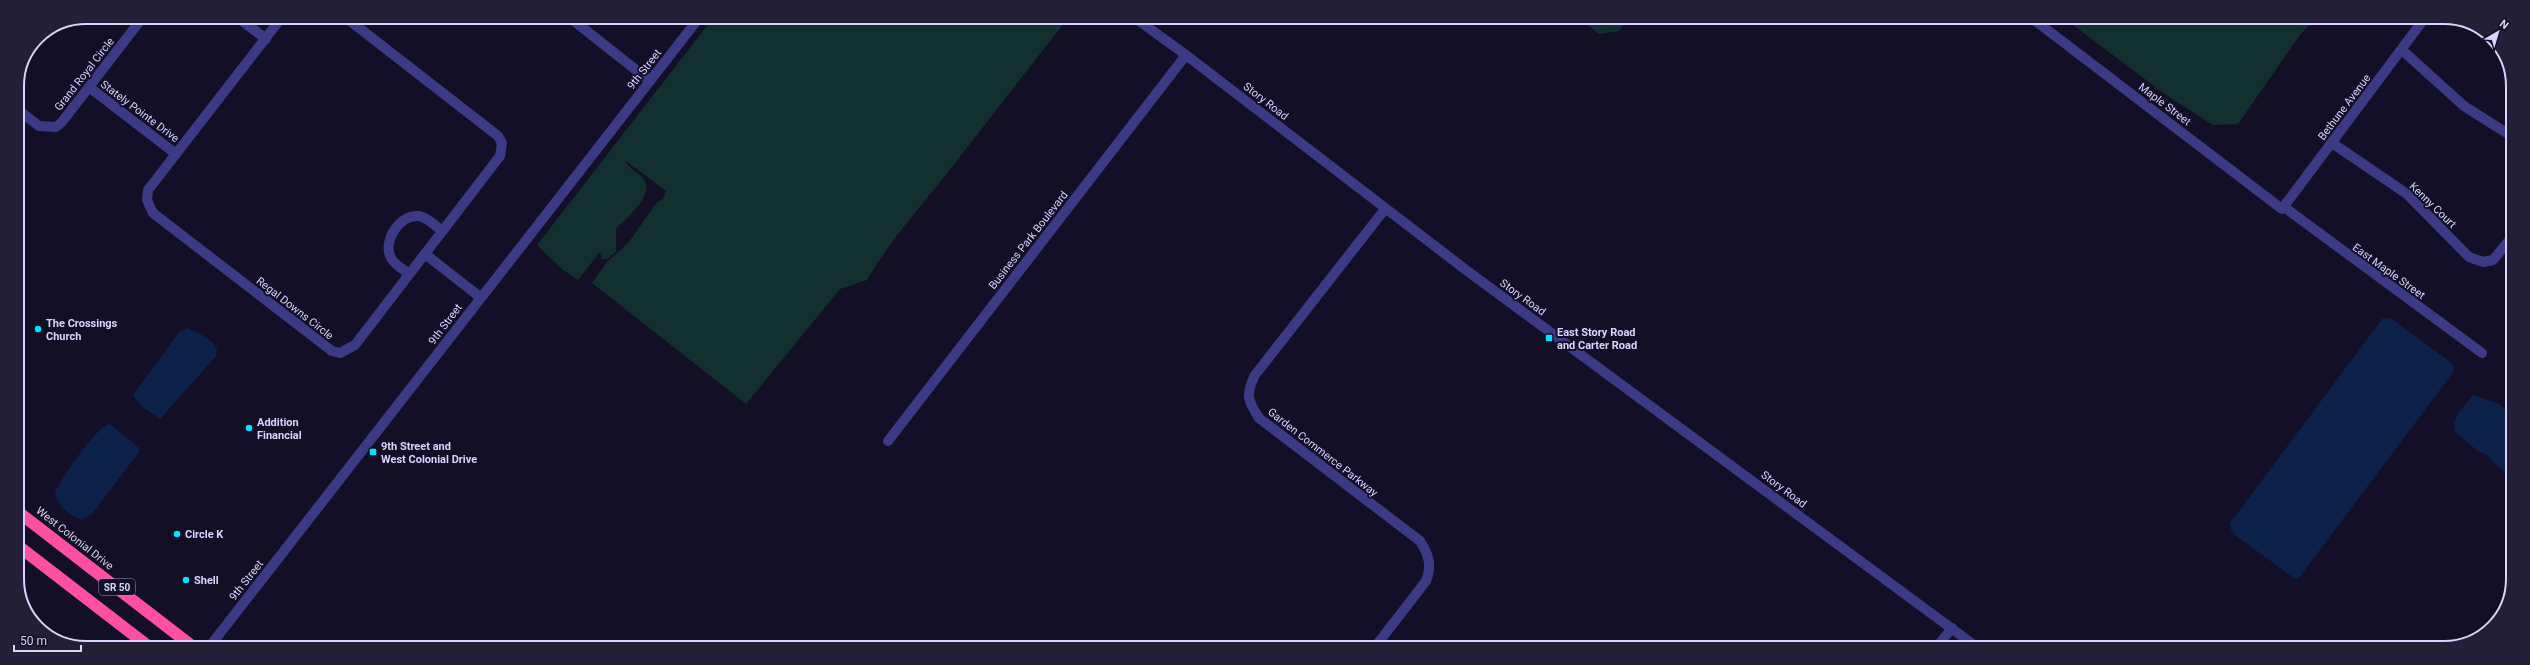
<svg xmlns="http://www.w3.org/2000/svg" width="2530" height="665" viewBox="0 0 2530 665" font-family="Roboto,sans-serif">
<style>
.green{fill:#12302f}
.water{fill:#0c2248}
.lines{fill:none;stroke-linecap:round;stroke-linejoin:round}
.minor{stroke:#3d3a85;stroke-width:10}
.highway{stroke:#ff4fa3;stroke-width:12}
.poi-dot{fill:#00e5ff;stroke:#130f26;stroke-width:1.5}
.labels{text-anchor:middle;stroke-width:4;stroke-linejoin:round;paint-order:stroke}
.shield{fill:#130f26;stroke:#9e99be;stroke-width:1}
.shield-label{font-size:10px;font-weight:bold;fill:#d9d4ff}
.street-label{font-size:11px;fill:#d9d4ff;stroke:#130f26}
.poi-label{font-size:11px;font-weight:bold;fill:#d9d4ff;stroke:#130f26;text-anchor:start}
.rim{fill:none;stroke:#d9d4ff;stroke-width:2}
</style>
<rect width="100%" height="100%" fill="#130f26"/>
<g class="green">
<path d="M713 18H1068C1027 71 986 123 945 176 916 212 891 240 867 280L840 289 746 404 592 283 607 262 629 242 657 202 663 199 666 191 626 161C628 168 636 171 641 176 659 193 627 217 616 229V252L607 259H602L600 252 578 280 563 270 537 245Z"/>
<path d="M1579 18H1627L1619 31 1599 34Z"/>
<path d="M2065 19H2315L2300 35 2238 124 2213 125 2166 95Z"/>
</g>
<g class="water">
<path d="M2383 318 2392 319 2449 361 2454 366V371L2298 579H2295L2235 535 2231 530 2230 523Z"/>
<path d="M187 328 202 335 212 342 217 349 216 356 160 419 141 406 133 395 180 331Z"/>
<path d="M2473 395 2499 404 2511 414V475L2497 466 2486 454 2479 452 2455 432 2454 423 2459 412Z"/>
<path d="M110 424 139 448V452L93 513 82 520C71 516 57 506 55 493 60 480 97 425 110 424Z"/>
</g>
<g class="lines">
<g class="minor">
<path d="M237 17 266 39"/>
<path d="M282 17 148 190 147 200 153 213 332 351 340 353 355 345 500 156 502 143 498 136 345 17"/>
<path d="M569 17 650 81"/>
<path d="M1135 18 1186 55 1466 270 1978 648"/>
<path d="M2033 19 2282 209 2424 19"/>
<path d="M2402 50 2464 106 2513 137"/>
<path d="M89 87 176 154"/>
<path d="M17 109 39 126 56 127 62 122 143 17"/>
<path d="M2332 143 2407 194 2469 257 2483 262 2493 260 2512 237"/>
<path d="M2284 207 2482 353"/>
<path d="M425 254 480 297"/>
<path d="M409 274C404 270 394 264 391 258 382 241 400 214 419 216 428 218 436 226 442 231"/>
<path d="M888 441 1186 55"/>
<path d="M210 646 699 18"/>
<path d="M1375 647 1426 581C1432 565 1429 555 1420 541L1259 418C1248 401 1245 395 1255 375L1385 209"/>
<path d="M1936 648 1952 628"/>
</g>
<g class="highway">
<path d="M17 511 192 646"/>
<path d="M17 545 148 646"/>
</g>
</g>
<g class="poi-dot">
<circle cx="38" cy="329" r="4"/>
<rect x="1545" y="334" width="8" height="8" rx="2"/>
<circle cx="249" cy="428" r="4"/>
<rect x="369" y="448" width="8" height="8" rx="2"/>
<circle cx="177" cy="534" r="4"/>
<circle cx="186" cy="580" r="4"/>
</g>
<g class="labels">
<rect class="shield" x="99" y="579" width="36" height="16" rx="3"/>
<g class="shield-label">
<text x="117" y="591">SR 50</text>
</g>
<g class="street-label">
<text transform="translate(644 69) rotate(-52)" y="4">9th Street</text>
<text transform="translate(84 74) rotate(-52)" y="4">Grand Royal Circle</text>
<text transform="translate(1266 101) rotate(38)" y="4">Story Road</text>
<text transform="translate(2165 104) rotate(37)" y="4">Maple Street</text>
<text transform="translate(2344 107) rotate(-53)" y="4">Bethune Avenue</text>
<text transform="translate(140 111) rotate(37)" y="4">Stately Pointe Drive</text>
<text transform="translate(2433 205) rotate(44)" y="4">Kenny Court</text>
<text transform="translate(1028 240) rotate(-52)" y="4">Business Park Boulevard</text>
<text transform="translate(2389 271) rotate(36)" y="4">East Maple Street</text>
<text transform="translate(1523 297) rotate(36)" y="4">Story Road</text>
<text transform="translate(295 308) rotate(38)" y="4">Regal Downs Circle</text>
<text transform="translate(445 324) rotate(-53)" y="4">9th Street</text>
<text transform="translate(1323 452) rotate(38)" y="4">Garden Commerce Parkway</text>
<text transform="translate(1784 489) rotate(37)" y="4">Story Road</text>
<text transform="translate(75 538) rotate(38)" y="4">West Colonial Drive</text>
<text transform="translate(246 580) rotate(-52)" y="4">9th Street</text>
</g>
<g class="poi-label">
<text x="46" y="327">The Crossings<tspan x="46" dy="13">Church</tspan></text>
<text x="1557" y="336">East Story Road<tspan x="1557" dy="13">and Carter Road</tspan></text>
<text x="257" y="426">Addition<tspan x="257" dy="13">Financial</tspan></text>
<text x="381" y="450">9th Street and<tspan x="381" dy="13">West Colonial Drive</tspan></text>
<text x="185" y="538">Circle K</text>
<text x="194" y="584">Shell</text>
</g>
</g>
<path d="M0 0H2530V665H0ZM86 24H2444A62 62 0 0 1 2506 86V579A62 62 0 0 1 2444 641H86A62 62 0 0 1 24 579V86A62 62 0 0 1 86 24Z" fill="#231f37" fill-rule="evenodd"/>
<path class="rim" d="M86 24H2444A62 62 0 0 1 2506 86V579A62 62 0 0 1 2444 641H86A62 62 0 0 1 24 579V86A62 62 0 0 1 86 24Z"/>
<g transform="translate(2498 32) rotate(38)" stroke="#130f26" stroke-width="3" paint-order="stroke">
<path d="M0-3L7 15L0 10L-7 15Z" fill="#d9d4ff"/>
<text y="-6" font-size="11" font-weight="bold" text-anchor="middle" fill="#d9d4ff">N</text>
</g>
<path d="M14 645v6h67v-6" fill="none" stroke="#d9d4ff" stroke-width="2"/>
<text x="20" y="645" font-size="12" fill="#d9d4ff" stroke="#130f26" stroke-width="3" paint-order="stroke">50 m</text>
</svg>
